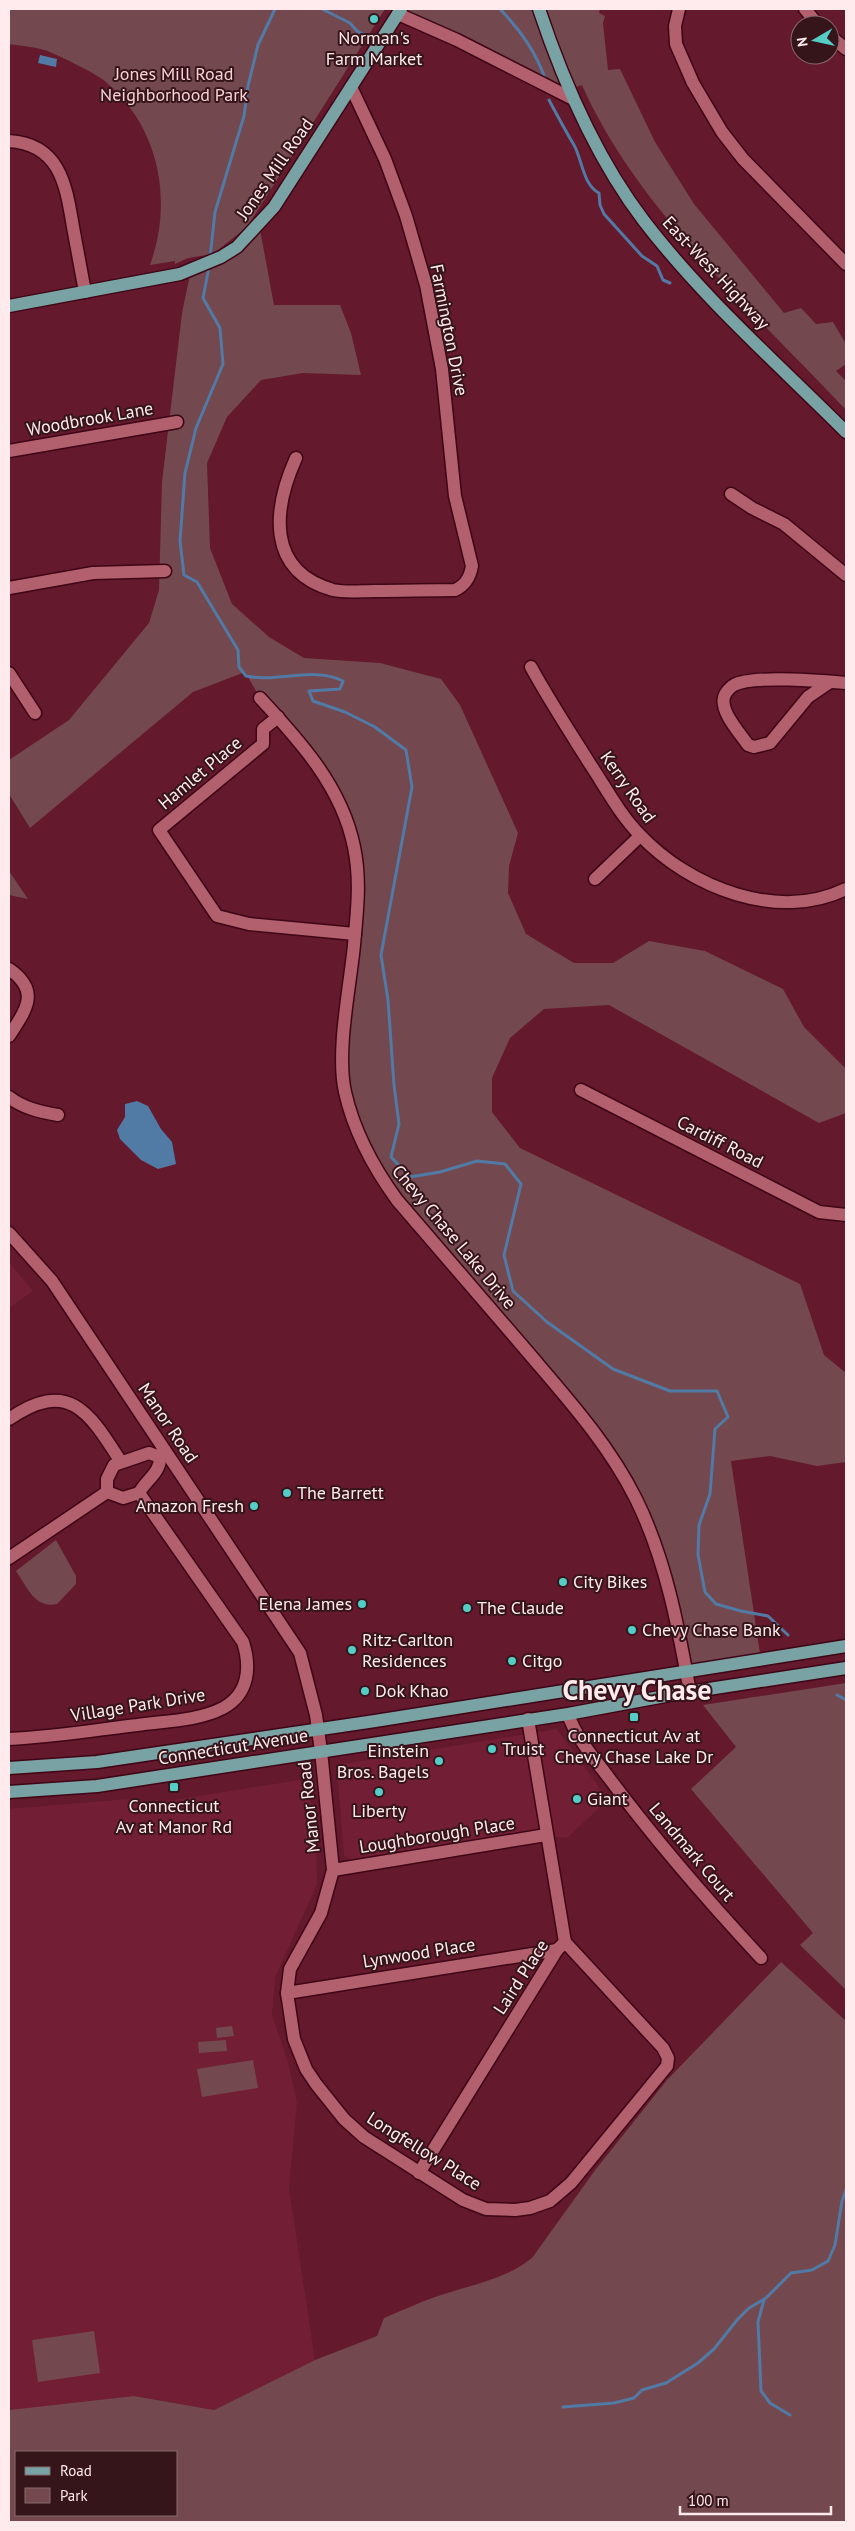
<svg xmlns="http://www.w3.org/2000/svg" width="855" height="2531" viewBox="0 0 855 2531" font-family="'PT Sans',sans-serif">
<style>
.built{fill:#721e34}
.green{fill:#74484f;fill-rule:evenodd}
.water{fill:#517aa5}
.lines{fill:none;stroke-linecap:round;stroke-linejoin:round}
.stream{stroke:#517aa5;stroke-width:3}
.minor-casing{stroke:#3f0616;stroke-width:15}
.major-casing{stroke:#3f0616;stroke-width:15}
.minor{stroke:#b25f6e;stroke-width:12}
.major{stroke:#78a2a3;stroke-width:12}
.poi-dot{fill:#54cdc6;stroke:#35141a;stroke-width:2}
.labels{text-anchor:middle;stroke-width:4;stroke-linejoin:round;paint-order:stroke}
.poi-label{font-size:18px;fill:#ffebed;stroke:#35141a;text-anchor:start}
.park-label{font-size:18px;fill:#f9d1d6;stroke:#35141a}
.street-label{font-size:18px;fill:#ffebed;stroke:#35141a}
.town-label{font-size:28px;font-weight:bold;fill:#ffebed;stroke:#35141a}
</style>
<rect width="100%" height="100%" fill="#64192c"/>
<g class="built">
<path d="M9 1262 33 1291 9 1308Z"/>
<path d="M557 1729 608 1800 567 1838 556 1837 553 1827 351 1860 344 1856 337 1768 343 1764Z"/>
<path d="M299 1780 309 1793 316 1837 317 1884 275 1978 272 2015 288 2062 297 2103 289 2188 315 2360 214 2410 134 2396 9 2410V1809L129 1799 155 1803Z"/>
</g>
<g class="green">
<path d="M9 9H385L247 227 213 254 188 258 175 264V261L150 265C173 201 160 129 107 83 98 74 63 58 50 52 38 47 22 46 9 44Z"/>
<path d="M399 9H600L599 13 605 16 603 23 608 70 620 69 655 142 694 204 784 313 801 308 816 324 833 322 846 344V364L836 371 846 381V410C755 313 636 208 582 85L567 90Z"/>
<path d="M259 224 274 305H340L351 333 361 375 303 373 261 380 227 417 207 463 210 548 232 604 269 637 304 658 380 663 441 679 460 705 518 833 509 866 508 893 526 934 574 963H613L649 941 705 951 783 989 804 1027 846 1069V1113L819 1123 609 1005 544 1009 510 1038 492 1078V1112L520 1148 800 1284 824 1355 846 1373V1462L817 1466 770 1456 731 1461 761 1660 686 1670 678 1625 622 1474 377 1172 345 1090 358 877 335 795 260 698 245 672 193 692 30 828 9 794V760L69 720 149 623 159 590 162 482 182 313 191 270 202 266Z"/>
<path d="M9 871 28 899 9 895Z"/>
<path d="M56 1540 76 1576V1584L57 1604C35 1609 27 1587 16 1571Z"/>
<path d="M846 1683V1990L800 1945 813 1933 691 1789 736 1747 703 1705Z"/>
<path d="M781 1962 846 2021V2522H9V2410L134 2396 214 2410 315 2360 377 2336 384 2318C401 2311 418 2303 435 2297 469 2285 503 2281 532 2258L596 2169 667 2080ZM176 2452V2515H16V2452Z"/>
<path d="M232 2026 234 2036 217 2038 216 2028Z"/>
<path d="M226 2040 227 2051 199 2053 198 2042Z"/>
<path d="M253 2060 258 2088 202 2097 197 2069Z"/>
<path d="M94 2331 100 2373 38 2382 32 2340Z"/>
</g>
<g class="water">
<path d="M40 55 57 59 56 67 38 63Z"/>
<path d="M137 1101 148 1106 161 1129 172 1142 176 1164 158 1169 141 1160 120 1139 117 1130 125 1117V1104Z"/>
</g>
<g class="lines">
<g class="stream">
<path d="M322 9 350 23 357 31 368 37"/>
<path d="M500 9C521 31 536 52 546 81"/>
<path d="M549 100C557 115 565 130 574 145 582 159 583 185 599 193L600 205 604 214 642 256 657 266 663 280 670 283"/>
<path d="M210 258 215 212 244 116 248 86 258 45 275 9"/>
<path d="M209 267 203 298 220 328 223 364 196 428 185 473 180 541 184 575 197 582 238 650 239 667 246 676C276 683 315 666 343 681L340 689 309 691 313 701 345 712 375 727 406 750 412 787 381 955 388 1000 394 1085 399 1124 391 1157 410 1177 440 1172 477 1161 505 1164 521 1184 504 1255 513 1291 547 1322 613 1369 670 1391H717L728 1417 715 1429 710 1494 699 1525 698 1555 705 1592 716 1604 741 1611 768 1616 788 1635"/>
<path d="M837 1695 846 1700"/>
<path d="M764 2300 758 2322 761 2391 770 2403 790 2415"/>
<path d="M563 2407 614 2403 634 2398 642 2390 666 2383 698 2363 714 2349 737 2320 749 2308 766 2298 791 2273 812 2270 828 2261 835 2245 842 2201 846 2190"/>
</g>
<defs>
<g id="minor">
<path d="M679 9 675 26 676 44 693 83 722 132 743 159 846 264"/>
<path d="M805 9 818 25"/>
<path d="M398 14 457 40 571 98"/>
<path d="M830 36 846 49"/>
<path d="M9 141C60 144 66 185 73 227 77 249 81 271 85 292"/>
<path d="M9 451 177 422"/>
<path d="M296 458C273 509 266 571 333 590 346 593 361 591 375 591 401 591 428 590 455 590 466 585 470 577 472 566L455 496 442 369 426 285 406 216 385 159 351 87"/>
<path d="M731 494 752 508 784 524 846 575"/>
<path d="M9 588 93 573 165 571"/>
<path d="M531 667C549 700 570 732 590 764 606 788 620 815 640 835 690 888 778 922 846 889"/>
<path d="M9 673 35 713"/>
<path d="M830 682 808 697 770 743 754 747 748 745C740 733 720 712 724 697 725 693 730 687 734 685 752 675 824 681 846 683"/>
<path d="M260 698C300 741 342 787 354 847 361 880 357 911 354 945 350 987 336 1051 345 1092 354 1132 373 1167 397 1200 440 1250 483 1300 526 1350 566 1397 608 1443 636 1499 666 1560 678 1626 690 1692"/>
<path d="M278 717 263 729V744L159 830 217 916 249 924 355 934"/>
<path d="M595 879 640 836"/>
<path d="M9 969C41 991 26 1010 9 1036"/>
<path d="M581 1090 819 1212 846 1215"/>
<path d="M9 1097C23 1108 40 1112 58 1115"/>
<path d="M9 1233 52 1281 300 1653 316 1715 321 1751 333 1870 321 1913 290 1969 287 1993 294 2039 306 2069 316 2084 344 2119 364 2137 463 2200 486 2209 515 2210 530 2208 550 2201 571 2183 667 2066 668 2058 663 2048 565 1942"/>
<path d="M9 1419C69 1378 89 1412 121 1462"/>
<path d="M107 1492 123 1498 139 1493C146 1480 161 1472 160 1457"/>
<path d="M107 1492V1479L114 1465 149 1453 160 1457"/>
<path d="M9 1558 107 1492"/>
<path d="M568 1714C576 1738 594 1758 609 1778 656 1841 708 1901 761 1958"/>
<path d="M9 1739C52 1737 95 1730 137 1725 165 1721 198 1721 223 1708 249 1694 251 1667 243 1642L139 1493"/>
<path d="M333 1870 546 1835"/>
<path d="M287 1993 557 1950"/>
<path d="M419 2173 557 1950 565 1942 528 1719"/>
</g>
<g id="major">
<path d="M539 9C564 84 596 158 644 221 703 298 778 364 846 432"/>
<path d="M9 306 180 274 221 257 237 247 274 207 401 9"/>
<path d="M9 1768 97 1762 375 1721 846 1646"/>
<path d="M9 1792 97 1786 568 1714 676 1694 846 1668"/>
</g>
</defs>
<use href="#minor" class="minor-casing"/>
<use href="#major" class="major-casing"/>
<use href="#minor" class="minor"/>
<use href="#major" class="major"/>
</g>
<g class="poi-dot">
<circle cx="374" cy="19" r="5"/>
<circle cx="287" cy="1493" r="5"/>
<circle cx="254" cy="1506" r="5"/>
<circle cx="563" cy="1582" r="5"/>
<circle cx="362" cy="1604" r="5"/>
<circle cx="467" cy="1608" r="5"/>
<circle cx="632" cy="1630" r="5"/>
<circle cx="352" cy="1650" r="5"/>
<circle cx="512" cy="1661" r="5"/>
<circle cx="365" cy="1691" r="5"/>
<rect x="629" y="1712" width="10" height="10" rx="2.5"/>
<circle cx="492" cy="1749" r="5"/>
<circle cx="439" cy="1761" r="5"/>
<rect x="169" y="1782" width="10" height="10" rx="2.5"/>
<circle cx="379" cy="1792" r="5"/>
<circle cx="577" cy="1799" r="5"/>
</g>
<g class="labels">
<g class="poi-label">
<text x="374" y="44" text-anchor="middle">Norman's<tspan x="374" dy="21">Farm Market</tspan></text>
<text x="297" y="1499">The Barrett</text>
<text x="244" y="1512" text-anchor="end">Amazon Fresh</text>
<text x="573" y="1588">City Bikes</text>
<text x="352" y="1610" text-anchor="end">Elena James</text>
<text x="477" y="1614">The Claude</text>
<text x="642" y="1636">Chevy Chase Bank</text>
<text x="362" y="1646">Ritz-Carlton<tspan x="362" dy="21">Residences</tspan></text>
<text x="522" y="1667">Citgo</text>
<text x="375" y="1697">Dok Khao</text>
<text x="634" y="1742" text-anchor="middle">Connecticut Av at<tspan x="634" dy="21">Chevy Chase Lake Dr</tspan></text>
<text x="502" y="1755">Truist</text>
<text x="429" y="1757" text-anchor="end">Einstein<tspan x="429" dy="21">Bros. Bagels</tspan></text>
<text x="587" y="1805">Giant</text>
<text x="174" y="1812" text-anchor="middle">Connecticut<tspan x="174" dy="21">Av at Manor Rd</tspan></text>
<text x="379" y="1817" text-anchor="middle">Liberty</text>
</g>
<g class="park-label">
<text x="174" y="80">Jones Mill Road<tspan x="174" dy="21">Neighborhood Park</tspan></text>
</g>
<g class="street-label">
<text transform="translate(275 169) rotate(-55)" y="6">Jones Mill Road</text>
<text transform="translate(716 273) rotate(47)" y="6">East-West Highway</text>
<text transform="translate(449 330) rotate(79)" y="6">Farmington Drive</text>
<text transform="translate(90 419) rotate(-10)" y="6">Woodbrook Lane</text>
<text transform="translate(200 773) rotate(-40)" y="6">Hamlet Place</text>
<text transform="translate(628 787) rotate(55)" y="6">Kerry Road</text>
<text transform="translate(720 1142) rotate(27)" y="6">Cardiff Road</text>
<text transform="translate(454 1237) rotate(50)" y="6">Chevy Chase Lake Drive</text>
<text transform="translate(168 1423) rotate(56)" y="6">Manor Road</text>
<text transform="translate(138 1705) rotate(-9)" y="6">Village Park Drive</text>
<text transform="translate(233 1747) rotate(-9)" y="6">Connecticut Avenue</text>
<text transform="translate(309 1807) rotate(-96)" y="6">Manor Road</text>
<text transform="translate(437 1835) rotate(-9)" y="6">Loughborough Place</text>
<text transform="translate(692 1852) rotate(50)" y="6">Landmark Court</text>
<text transform="translate(419 1953) rotate(-9)" y="6">Lynwood Place</text>
<text transform="translate(521 1977) rotate(-57)" y="6">Laird Place</text>
<text transform="translate(424 2151) rotate(32)" y="6">Longfellow Place</text>
</g>
<g class="town-label">
<text x="637" y="1700">Chevy Chase</text>
</g>
</g>
<rect width="855" height="2531" fill="none" stroke="#ffebed" stroke-width="20"/>
<rect x="15" y="2451" width="162" height="65" fill="#35141a" stroke="#866a6e"/>
<rect x="25" y="2467" width="25" height="8" fill="#78a2a3" stroke="#866a6e"/>
<text x="60" y="2476" font-size="15" fill="#ffebed">Road</text>
<rect x="25" y="2488" width="25" height="15" fill="#74484f" stroke="#866a6e"/>
<text x="60" y="2501" font-size="15" fill="#ffebed">Park</text>
<g transform="translate(815 40) rotate(261)"><circle r="24" fill="#35141a" stroke="#866a6e"/>
<path d="M0-4L9 19L0 12L-9 19Z" fill="#54cdc6"/>
<text y="-8" font-size="14" font-weight="bold" text-anchor="middle" fill="#ffebed">N</text>
</g>
<path d="M680 2506v8h151v-8" fill="none" stroke="#ffebed" stroke-width="2.5"/>
<text x="688" y="2506" font-size="15" fill="#ffebed" stroke="#35141a" stroke-width="4" paint-order="stroke">100 m</text>
</svg>
